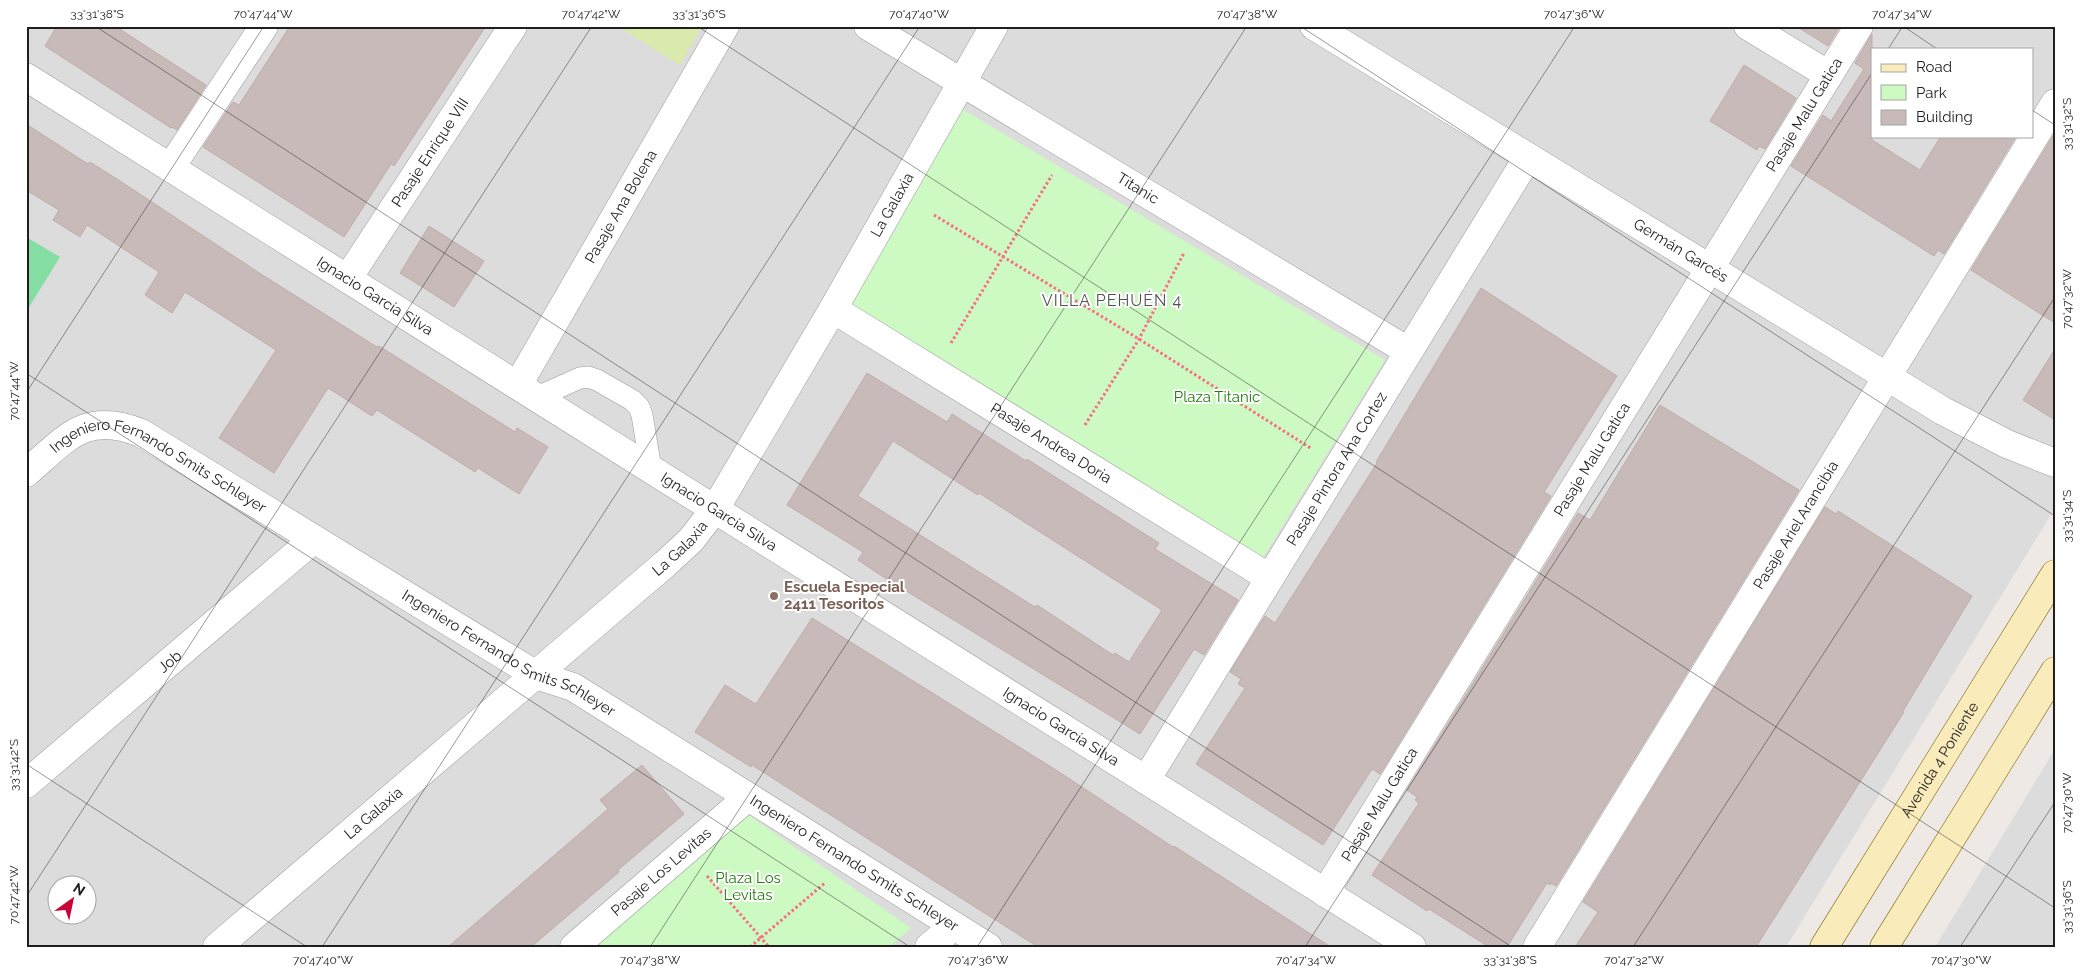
<svg xmlns="http://www.w3.org/2000/svg" width="2081" height="973" viewBox="0 0 2081 973" font-family="Raleway,sans-serif">
<style>
.residential{fill:#dddcdc;fill-rule:evenodd}
.grass{fill:#dae9ac}
.park{fill:#cdf9c3}
.pitch{fill:#84dda3}
.building{fill:#c7bab8;stroke:#c1aca8;fill-rule:evenodd}
.lines{fill:none;stroke-linecap:round;stroke-linejoin:round}
.lane-casing{stroke:#9c9c9c;stroke-width:22}
.street-casing{stroke:#9c9c9c;stroke-width:29}
.secondary-casing{stroke:#756407;stroke-width:29}
.path{stroke:#f86e84;stroke-width:3;stroke-dasharray:2.5 2.5;stroke-linecap:butt}
.lane{stroke:#fff;stroke-width:21}
.street{stroke:#fff;stroke-width:28}
.secondary{stroke:#f9ebba;stroke-width:28}
.ticks{fill:none;stroke:#1f1f1f;stroke-width:1;stroke-opacity:0.45}
.education-dot{fill:#8d6e63;stroke:#fff;stroke-width:2}
.labels{text-anchor:middle;stroke-width:4;stroke-linejoin:round;paint-order:stroke}
.street-label{font-size:15px;fill:#1f1f1f;stroke:#fff}
.park-label{font-size:15px;fill:#217c0d;stroke:#fff}
.education-label{font-size:15px;font-weight:bold;fill:#785e54;stroke:#fff;text-anchor:start}
.neighbourhood-label{font-size:16px;letter-spacing:1px;fill:#525252;stroke:#fff}
.neatline{fill:none;stroke:#1f1f1f;stroke-width:2}
.ticks-label{font-size:12px;text-anchor:middle;fill:#1f1f1f}
</style>
<rect width="100%" height="100%" fill="#efe9e5"/>
<g class="residential">
<path d="M26 26H2055V508L1786 947H26ZM1872 49H2032V136H1872ZM58 886H88V916H58Z"/>
<path d="M2055 749V947H1935Z"/>
</g>
<path class="grass" d="M617 26H702L680 65Z"/>
<g class="park">
<path d="M957 106 1385 360 1259 564 848 302Z"/>
<path d="M744 812 911 928 889 947H589Z"/>
</g>
<path class="pitch" d="M26 237 60 257 26 312Z"/>
<g class="building">
<path d="M57 26H115L206 85 177 130 172 127 171 128 45 46Z"/>
<path d="M290 26H486L394 166 391 164 344 237 203 147 233 102 239 105Z"/>
<path d="M1796 26H1840L1828 46Z"/>
<path d="M1872 34V140L1920 170 1941 136H2016L1944 254 1938 250 1934 256 1791 166 1823 115 1831 121 1864 69 1855 63Z"/>
<path d="M1744 65 1796 98 1765 149 1759 146 1757 150 1710 121Z"/>
<path d="M26 124 88 164 90 162 117 179 264 276 377 347 379 346 515 432 517 428 548 447 519 494 478 468 475 472 377 410 372 416 328 388 274 473 219 438 276 350 185 292 172 313 145 295 159 272 87 225 80 237 53 220 59 210 26 190Z"/>
<path d="M2053 136H2055V323L1971 270Z"/>
<path d="M429 226 484 261 454 307 400 273Z"/>
<path d="M1481 288 1617 376 1544 492 1551 496 1380 774 1372 769 1323 845 1196 764 1245 688 1238 684 1241 679 1230 672 1265 616 1275 623 1377 463 1376 462Z"/>
<path d="M2055 349V420L2023 400Z"/>
<path d="M867 373 947 422 952 414 1026 461 1027 459 1159 543 1155 549 1238 600 1204 655 1194 649 1140 734 885 578 858 560 863 552 787 505ZM893 441 978 495 979 493 1162 610 1129 662 1115 653 1113 655 1037 605 1035 607 858 496Z"/>
<path d="M1660 405 1799 490 1556 886 1551 883 1550 885 1547 883 1507 947H1489L1429 909 1427 911 1372 875 1419 803 1415 800 1417 797 1407 790 1578 513 1590 520Z"/>
<path d="M1825 507 1836 514 1838 511 1972 596 1903 711 1904 712 1756 947H1575L1598 912 1583 902Z"/>
<path d="M812 618 1056 770 1173 847 1174 846 1331 947H1038L752 765 751 767 695 732 725 685 756 704Z"/>
<path d="M642 765 684 814 618 870 619 872 531 947H448L608 809 600 800Z"/>
</g>
<g class="lines">
<defs>
<path id="lane" d="M537 397 580 378 588 377 597 380 632 400 639 407 642 415 651 469"/>
<g id="street">
<path id="s1" d="M868 26 1408 351"/>
<path id="s2" d="M1314 26 1943 411 2007 444 2055 463"/>
<path d="M1748 26 1829 75"/>
<path id="s3" d="M26 77 1412 947"/>
<path d="M171 167 264 26"/>
<path id="s4" d="M348 278 513 26"/>
<path id="s5" d="M833 309 1270 578"/>
<path id="s6" d="M518 385 725 26"/>
<path id="s7" d="M26 473C66 439 85 410 141 433L536 675 573 687 988 947"/>
<path id="s8" d="M1146 780 1528 157"/>
<path id="s9" d="M26 784 314 539"/>
<path id="s10" d="M1325 893 1859 26"/>
<path id="s11" d="M217 947 665 564 691 540 715 509 833 309 994 26"/>
<path id="s12" d="M574 947 748 797"/>
<path d="M929 947 954 926"/>
<path id="s13" d="M1537 947 2055 103"/>
</g>
<g id="secondary">
<path id="s14" d="M1824 947 2055 574"/>
<path d="M1884 947 2055 671"/>
</g>
</defs>
<use href="#lane" class="lane-casing"/>
<use href="#street" class="street-casing"/>
<use href="#secondary" class="secondary-casing"/>
<g class="path">
<path d="M934 215 1139 339 1312 449"/>
<path d="M951 343 1052 175"/>
<path d="M1085 425 1139 339 1184 253"/>
<path d="M707 876 769 947"/>
<path d="M750 947 826 882"/>
</g>
<use href="#lane" class="lane"/>
<use href="#street" class="street"/>
<use href="#secondary" class="secondary"/>
</g>
<path class="ticks" d="M95 26 1512 947M697 26 2055 908M1300 26 2055 516M1903 26 1937 49M1888 49 1903 26M2032 110 2055 125M26 373 910 947M26 393 264 26M26 764 307 947M26 897 592 26M322 947 920 26M650 947 1247 26M977 947 1575 26M1305 947 1872 73M1633 947 2055 297M1960 947 2055 802"/>
<circle class="education-dot" cx="774" cy="596" r="5"/>
<g class="labels">
<g class="street-label">
<text dy="5" stroke="none"><textPath href="#s10" startOffset="914">Pasaje Malu Gatica</textPath></text>
<text dy="5" stroke="none"><textPath href="#s4" startOffset="150">Pasaje Enrique VIII</textPath></text>
<text dy="5" stroke="none"><textPath href="#s1" startOffset="315">Titanic</textPath></text>
<text dy="5" stroke="none"><textPath href="#s11" startOffset="1016">La Galaxia</textPath></text>
<text dy="5" stroke="none"><textPath href="#s6" startOffset="206">Pasaje Ana Bolena</textPath></text>
<text dy="5" stroke="none"><textPath href="#s2" startOffset="430">Germán Garcés</textPath></text>
<text dy="5" stroke="none"><textPath href="#s3" startOffset="412">Ignacio García Silva</textPath></text>
<text dy="5" stroke="none"><textPath href="#s5" startOffset="256">Pasaje Andrea Doria</textPath></text>
<text dy="5" stroke="none"><textPath href="#s10" startOffset="509">Pasaje Malu Gatica</textPath></text>
<text dy="5" stroke="none"><textPath href="#s8" startOffset="365">Pasaje Pintora Ana Cortez</textPath></text>
<text dy="5" stroke="none"><textPath href="#s7" startOffset="156">Ingeniero Fernando Smits Schleyer</textPath></text>
<text dy="5" stroke="none"><textPath href="#s3" startOffset="818">Ignacio García Silva</textPath></text>
<text dy="5" stroke="none"><textPath href="#s13" startOffset="495">Pasaje Ariel Arancibia</textPath></text>
<text dy="5" stroke="none"><textPath href="#s11" startOffset="611">La Galaxia</textPath></text>
<text dy="5" stroke="none"><textPath href="#s7" startOffset="561">Ingeniero Fernando Smits Schleyer</textPath></text>
<text dy="5" stroke="none"><textPath href="#s9" startOffset="189">Job</textPath></text>
<text dy="5" stroke="none"><textPath href="#s3" startOffset="1222">Ignacio García Silva</textPath></text>
<text dy="5" stroke="none"><textPath href="#s14" startOffset="220">Avenida 4 Poniente</textPath></text>
<text dy="5" stroke="none"><textPath href="#s10" startOffset="104">Pasaje Malu Gatica</textPath></text>
<text dy="5" stroke="none"><textPath href="#s11" startOffset="206">La Galaxia</textPath></text>
<text dy="5" stroke="none"><textPath href="#s7" startOffset="966">Ingeniero Fernando Smits Schleyer</textPath></text>
<text dy="5" stroke="none"><textPath href="#s12" startOffset="115">Pasaje Los Levitas</textPath></text>
</g>
<g class="park-label">
<text x="1217" y="402">Plaza Titanic</text>
<text x="748" y="883">Plaza Los<tspan x="748" dy="17">Levitas</tspan></text>
</g>
<g class="education-label">
<text x="784" y="592">Escuela Especial<tspan x="784" dy="17">2411 Tesoritos</tspan></text>
</g>
<g class="neighbourhood-label">
<text x="1112" y="306">VILLA PEHUÉN 4</text>
</g>
</g>
<rect width="2081" height="973" fill="none" stroke="#ffffff" stroke-width="55"/>
<rect x="1871" y="48" width="162" height="90" fill="#ffffff" stroke="#a5a5a5"/>
<rect x="1881" y="64" width="25" height="8" fill="#f9ebba" stroke="#a5a5a5"/>
<text x="1916" y="72" font-size="15" fill="#1f1f1f">Road</text>
<rect x="1881" y="85" width="25" height="15" fill="#cdf9c3" stroke="#a5a5a5"/>
<text x="1916" y="98" font-size="15" fill="#1f1f1f">Park</text>
<rect x="1881" y="110" width="25" height="15" fill="#c7bab8" stroke="#a5a5a5"/>
<text x="1916" y="122" font-size="15" fill="#1f1f1f">Building</text>
<g transform="translate(72 900) rotate(33)"><circle r="24" fill="#ffffff" stroke="#a5a5a5"/>
<path d="M0-4L9 19L0 12L-9 19Z" fill="#ca0337"/>
<text y="-8" font-size="14" font-weight="bold" text-anchor="middle" fill="#1f1f1f">N</text>
</g>
<rect x="28" y="28" width="2026" height="918" class="neatline"/>
<g class="ticks-label">
<text x="97" y="18">33°31'38"S</text>
<text x="263" y="18">70°47'44"W</text>
<text x="591" y="18">70°47'42"W</text>
<text x="699" y="18">33°31'36"S</text>
<text x="919" y="18">70°47'40"W</text>
<text x="1247" y="18">70°47'38"W</text>
<text x="1574" y="18">70°47'36"W</text>
<text x="1902" y="18">70°47'34"W</text>
<text transform="translate(2067 124) rotate(-90)" y="4">33°31'32"S</text>
<text transform="translate(2067 299) rotate(-90)" y="4">70°47'32"W</text>
<text transform="translate(14 391) rotate(-90)" y="4">70°47'44"W</text>
<text transform="translate(2067 516) rotate(-90)" y="4">33°31'34"S</text>
<text transform="translate(14 765) rotate(-90)" y="4">33°31'42"S</text>
<text transform="translate(2067 803) rotate(-90)" y="4">70°47'30"W</text>
<text transform="translate(14 895) rotate(-90)" y="4">70°47'42"W</text>
<text transform="translate(2067 907) rotate(-90)" y="4">33°31'36"S</text>
<text x="323" y="964">70°47'40"W</text>
<text x="650" y="964">70°47'38"W</text>
<text x="978" y="964">70°47'36"W</text>
<text x="1306" y="964">70°47'34"W</text>
<text x="1510" y="964">33°31'38"S</text>
<text x="1634" y="964">70°47'32"W</text>
<text x="1961" y="964">70°47'30"W</text>
</g>
</svg>
